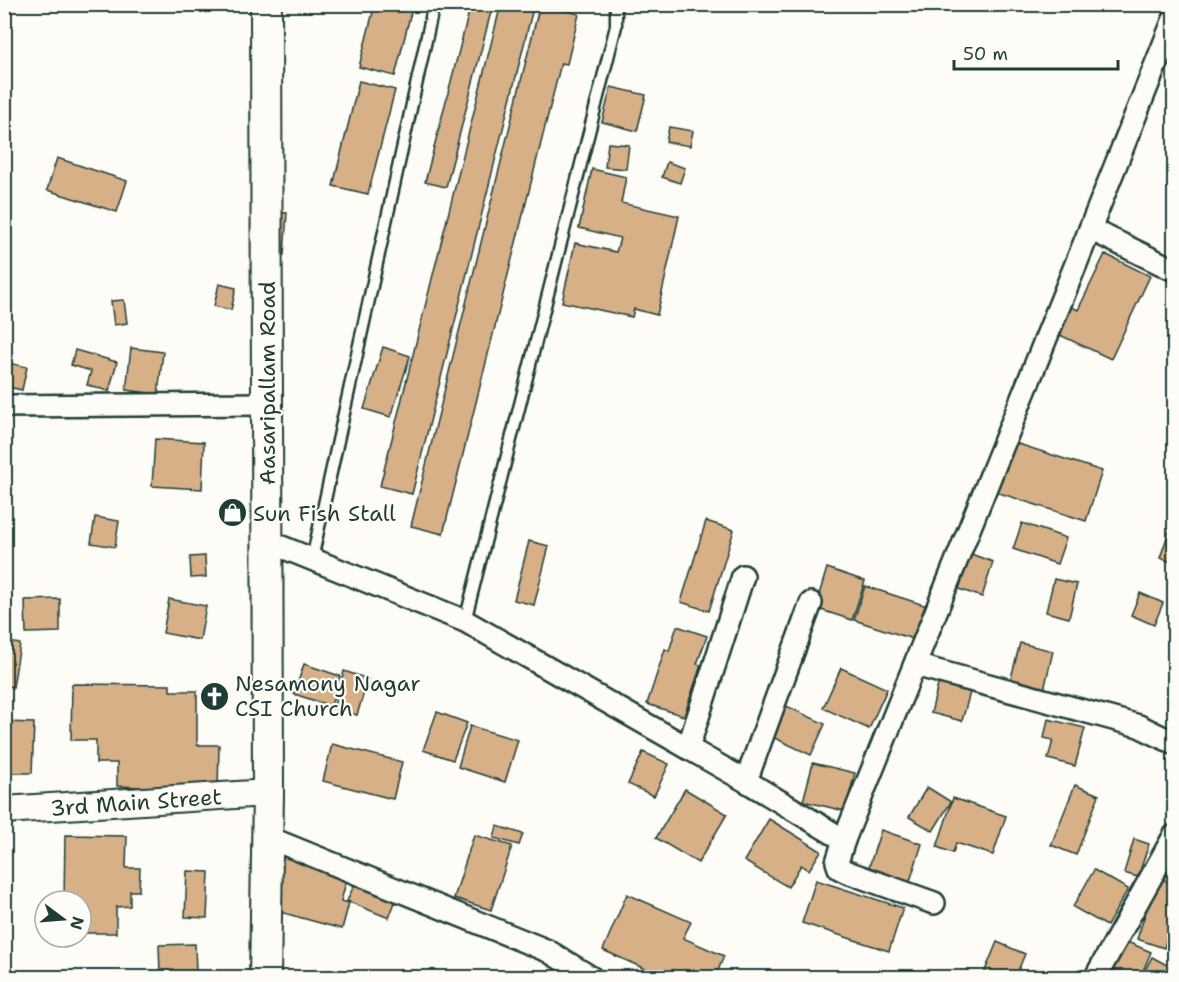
<svg xmlns="http://www.w3.org/2000/svg" width="1179" height="982" viewBox="0 0 1179 982" font-family="'Shantell Sans',sans-serif">
<style>
.building{fill:#d7b088;stroke:#1f3d34;stroke-width:1.5}
.lines{fill:none;stroke-linecap:round;stroke-linejoin:round}
.service-casing{stroke:#1f3d34;stroke-width:15}
.minor-casing{stroke:#1f3d34;stroke-width:26}
.tertiary-casing{stroke:#1f3d34;stroke-width:30}
.secondary-casing{stroke:#1f3d34;stroke-width:34}
.service{stroke:#fdfcf7;stroke-width:10}
.minor{stroke:#fdfcf7;stroke-width:21}
.tertiary{stroke:#fdfcf7;stroke-width:26}
.secondary{stroke:#fdfcf7;stroke-width:30}
.labels{text-anchor:middle;stroke-width:4.5;stroke-linejoin:round;paint-order:stroke}
.street-label{font-size:22px;fill:#1f3d34;stroke:#fdfcf7}
.poi-label{font-size:22px;fill:#1f3d34;stroke:#fdfcf7;text-anchor:start}
</style>
<rect width="100%" height="100%" fill="#fdfcf7"/>
<filter id="ink" filterUnits="userSpaceOnUse"><feTurbulence type="fractalNoise" baseFrequency=".0167" numOctaves="2"/><feDisplacementMap in="SourceGraphic" scale="12" xChannelSelector="R" yChannelSelector="G"/><feConvolveMatrix kernelMatrix="1 2 1 2 8 2 1 2 1" color-interpolation-filters="sRGB"/></filter>
<g filter="url(#ink)">
<g class="building">
<path d="M375 4H413L395 76 359 67Z"/>
<path d="M471 4H493L446 187 425 182Z"/>
<path d="M501 4H534L412 494 380 486Z"/>
<path d="M540 4 579 14 567 64 561 63 443 534 411 526Z"/>
<path d="M359 81 395 90 368 194 333 186Z"/>
<path d="M611 87 646 95 637 131 602 122Z"/>
<path d="M669 127 693 131 690 146 666 142Z"/>
<path d="M608 143 629 145 626 169 605 167Z"/>
<path d="M57 158 127 181 117 212 47 190Z"/>
<path d="M667 162 685 168 680 183 662 177Z"/>
<path d="M592 169 626 177 621 203 679 216 657 315 634 309 632 317 562 302 575 243 616 252 620 238 579 228Z"/>
<path d="M272 212 287 213 284 255 268 253Z"/>
<path d="M1105 254 1150 276 1111 359 1049 330 1062 302 1078 310Z"/>
<path d="M219 284 236 288 231 310 214 306Z"/>
<path d="M124 300 127 323 114 325 111 301Z"/>
<path d="M383 347 410 356 391 417 364 409Z"/>
<path d="M131 348 163 352 158 394 126 390Z"/>
<path d="M75 350 117 362 109 391 87 385 91 371 71 365Z"/>
<path d="M4 353 10 354 8 363 27 367 22 390 4 386Z"/>
<path d="M155 439 204 442 202 489 152 486Z"/>
<path d="M1009 441 1102 471 1086 521 993 491Z"/>
<path d="M95 517 119 521 115 547 91 543Z"/>
<path d="M706 521 734 530 709 611 681 602Z"/>
<path d="M1022 523 1066 538 1057 564 1013 549Z"/>
<path d="M1169 531 1174 532V563L1160 558Z"/>
<path d="M529 541 549 546 534 605 514 600Z"/>
<path d="M971 554 993 562 982 597 959 589Z"/>
<path d="M205 556 206 577 191 578 190 557Z"/>
<path d="M827 568 865 581 852 620 815 608Z"/>
<path d="M1054 579 1077 584 1069 618 1046 612Z"/>
<path d="M865 586 927 606 916 640 854 620Z"/>
<path d="M1140 593 1163 603 1154 625 1131 615Z"/>
<path d="M60 599V632L26 633 25 600Z"/>
<path d="M169 599 206 606 200 640 163 633Z"/>
<path d="M677 626 707 636 697 664 701 665 684 716 647 704 665 649 669 651Z"/>
<path d="M4 641 20 644 13 687 4 685Z"/>
<path d="M1020 643 1053 651 1044 690 1010 682Z"/>
<path d="M304 664 340 676 331 706 294 694Z"/>
<path d="M841 668 887 689 869 729 823 708Z"/>
<path d="M344 671 368 679 357 715 333 708Z"/>
<path d="M940 677 972 685 962 721 931 713Z"/>
<path d="M72 684 170 685V691H197V745H219L218 790 117 786V763H96V740H71Z"/>
<path d="M782 704 825 724 811 755 768 735Z"/>
<path d="M437 712 467 723 453 760 423 750Z"/>
<path d="M1048 719 1085 728 1075 766 1048 759 1053 740 1044 738Z"/>
<path d="M4 722 34 723 32 773H4Z"/>
<path d="M470 726 518 740 505 782 458 767Z"/>
<path d="M332 744 402 762 393 799 323 781Z"/>
<path d="M643 752 669 764 654 796 628 784Z"/>
<path d="M813 763 855 773 845 811 803 801Z"/>
<path d="M1075 785 1099 795 1076 855 1051 845Z"/>
<path d="M927 787 951 802 933 831 909 817Z"/>
<path d="M685 789 727 814 698 863 656 838Z"/>
<path d="M953 798 1006 816 993 855 956 843 953 853 937 847Z"/>
<path d="M769 819 821 851 809 870 801 865 788 887 744 861Z"/>
<path d="M497 826 523 834 519 845 494 838Z"/>
<path d="M881 830 922 844 908 887 867 873Z"/>
<path d="M65 835 127 836 126 868H140L139 891H130V906L116 907V933H81V901H64Z"/>
<path d="M474 835 512 846 491 910 454 898Z"/>
<path d="M1134 839 1149 844 1138 877 1124 873Z"/>
<path d="M270 850 349 871 341 901 349 903 342 929 269 909Z"/>
<path d="M1094 870 1128 889 1107 926 1073 907Z"/>
<path d="M187 871 209 872 207 918 185 917Z"/>
<path d="M1157 878 1174 883V914L1164 948 1137 939Z"/>
<path d="M816 880 903 908 889 951 802 923Z"/>
<path d="M356 881 397 897 389 918 347 901Z"/>
<path d="M627 894 691 922 683 938 724 956 715 978H665L603 950Z"/>
<path d="M1120 939 1151 952 1140 978H1129L1107 968Z"/>
<path d="M997 942 1025 954 1015 978H982Z"/>
<path d="M195 944 196 972 160 973 159 945Z"/>
<path d="M1152 957 1169 966 1162 978H1141Z"/>
<path d="M1038 969 1064 978H1035Z"/>
</g>
<g class="lines">
<defs>
<g id="service">
<path d="M312 559 434 4"/>
<path d="M465 621 616 26V4"/>
</g>
<g id="minor">
<path d="M1174 19 1090 229 1174 270"/>
<path d="M4 406 267 404"/>
<path d="M267 541 465 621 688 748 743 576"/>
<path d="M811 603 746 781 844 840"/>
<path d="M915 665 1139 726 1174 743"/>
<path d="M688 748 746 781"/>
<path d="M267 837 548 951 592 978"/>
<path d="M934 903 847 872 839 868 837 862 844 840 1090 229"/>
<path d="M1095 978 1174 836"/>
</g>
<path id="tertiary" d="M4 810 268 793"/>
<path id="secondary" d="M265 978 268 793 266 4"/>
</defs>
<use href="#service" class="service-casing"/>
<use href="#minor" class="minor-casing"/>
<use href="#tertiary" class="tertiary-casing"/>
<use href="#secondary" class="secondary-casing"/>
<use href="#service" class="service"/>
<use href="#minor" class="minor"/>
<use href="#tertiary" class="tertiary"/>
<use href="#secondary" class="secondary"/>
</g>
</g>
<defs>
<symbol id="shop-disc" viewBox="-11 -11 22 22"><circle r="9.5" fill="#1f3d34" stroke="#fdfcf7"/><path d="M-5-2.5h2.3a2.7 3.5 0 0 1 5.4 0H5L5.5 6h-11ZM-1.5-2.5h3a1.5 2.3 0 0 0-3 0Z" fill="#fff"/></symbol>
<symbol id="church-disc" viewBox="-11 -11 22 22"><circle r="9.5" fill="#1f3d34" stroke="#fdfcf7"/><path d="M-1.2-6h2.4v3.5h3.3v2.4h-3.3V6h-2.4V-.1h-3.3v-2.4h3.3Z" fill="#fff"/></symbol>
</defs>
<g fill-rule="evenodd">
<use href="#shop-disc" x="216" y="496" width="33" height="33"/>
<use href="#church-disc" x="198" y="680" width="33" height="33"/>
</g>
<g class="labels">
<g class="street-label">
<text transform="translate(267 383) rotate(-90)" y="8">Aasaripallam Road</text>
<text transform="translate(136 802) rotate(-4)" y="8">3rd Main Street</text>
</g>
<g class="poi-label">
<text x="253" y="521">Sun Fish Stall</text>
<text x="235" y="691">Nesamony Nagar<tspan x="235" dy="25">CSI Church</tspan></text>
</g>
</g>
<rect width="1179" height="982" fill="none" stroke="#fdfcf7" stroke-width="24"/>
<rect x="12" y="12" width="1155" height="958" fill="none" stroke="#1f3d34" stroke-width="2" filter="url(#ink)"/>
<g transform="translate(63 919) rotate(106)"><circle r="28" fill="#fdfcf7" stroke="#a4b0a9" stroke-width="1.5"/>
<path d="M0-4.5L10 22L0 15L-10 22Z" fill="#1f3d34"/>
<text y="-9" font-size="16" font-weight="bold" text-anchor="middle" fill="#1f3d34">N</text>
</g>
<path d="M954 60v9h164v-9" fill="none" stroke="#1f3d34" stroke-width="3"/>
<text x="963" y="60" font-size="18" fill="#1f3d34" stroke="#fdfcf7" stroke-width="4.5" paint-order="stroke">50 m</text>
</svg>
